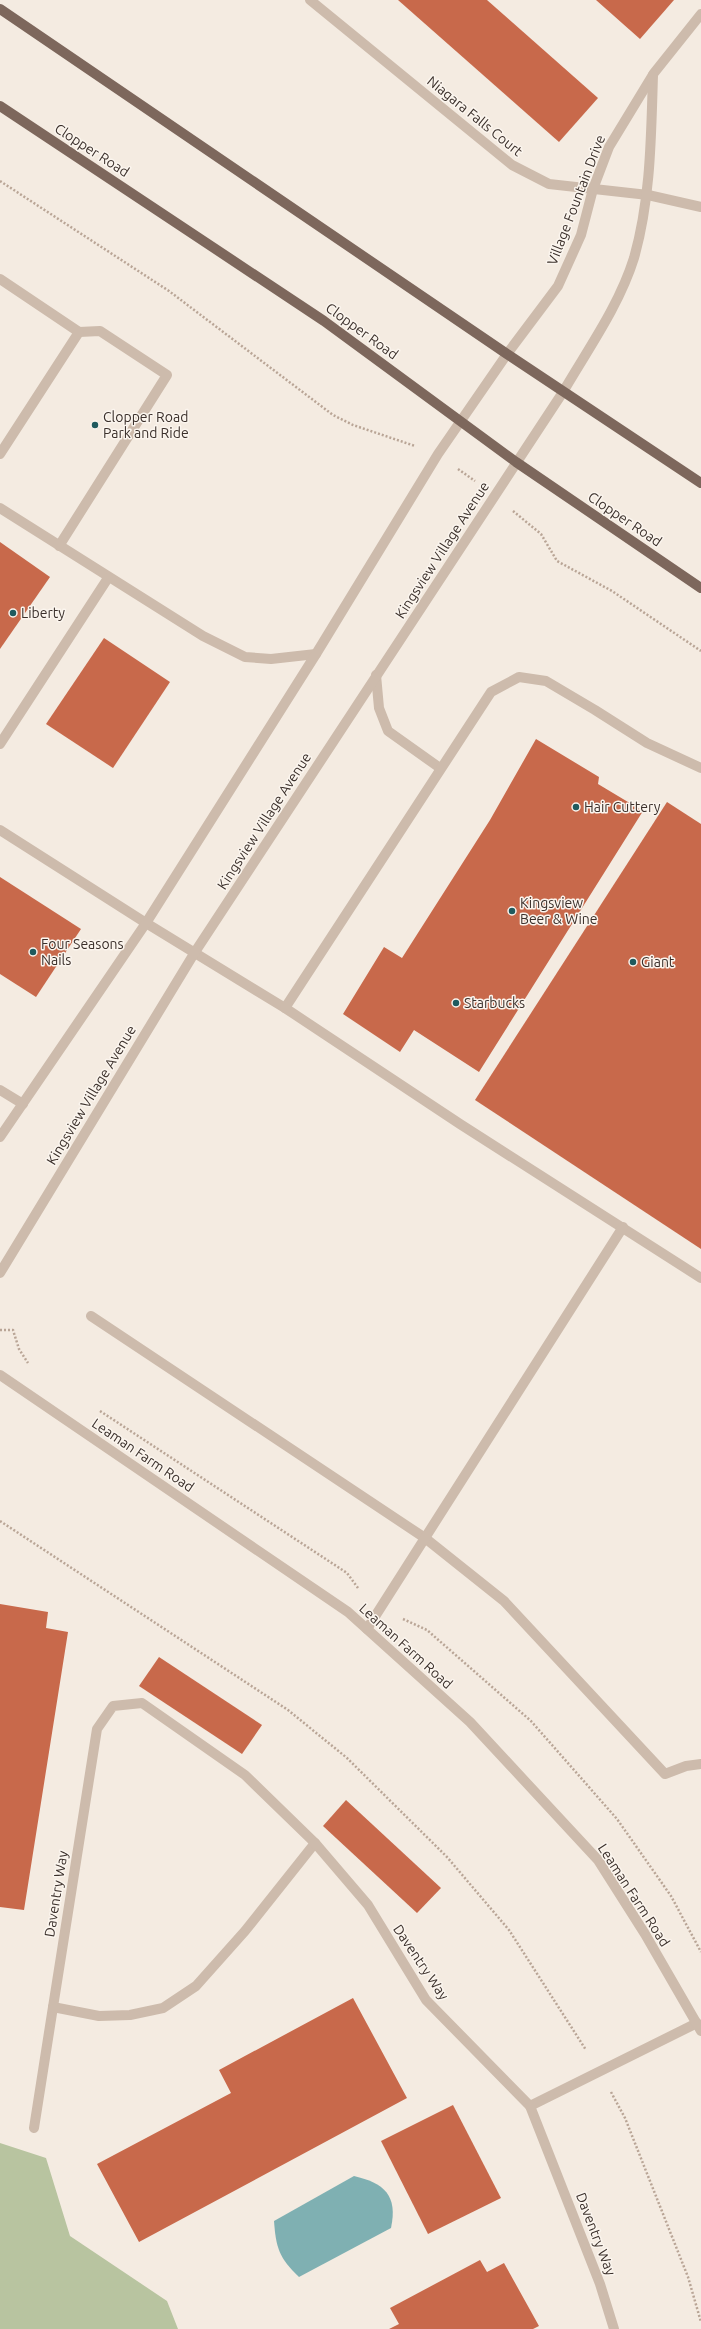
<svg xmlns="http://www.w3.org/2000/svg" width="701" height="2329" viewBox="0 0 701 2329" font-family="Ubuntu,sans-serif">
<style>
.green{fill:#b8c4a0}
.water{fill:#7fb0b2}
.building{fill:#c8694b}
.lines{fill:none;stroke-linecap:round;stroke-linejoin:round}
.path{stroke:#b9a596;stroke-width:2.5;stroke-dasharray:2 2;stroke-linecap:butt}
.service{stroke:#cdbbac;stroke-width:10}
.minor{stroke:#cdbbac;stroke-width:10}
.tertiary{stroke:#cdbbac;stroke-width:10}
.primary{stroke:#7d675c;stroke-width:10}
.poi-dot{fill:#1f5a5e;stroke:#fbf5ee;stroke-width:1.5}
.labels{text-anchor:middle;stroke-width:3;stroke-linejoin:round;paint-order:stroke}
.street-label{font-size:14px;fill:#3b302b;stroke:#fbf5ee}
.poi-label{font-size:14px;fill:#3b302b;stroke:#fbf5ee;text-anchor:start}
</style>
<rect width="100%" height="100%" fill="#f4ebe1"/>
<path class="green" d="M0 2143 46 2158 70 2236 167 2301 178 2329H0Z"/>
<path class="water" d="M354 2176C384 2183 398 2195 391 2228L299 2277C279 2258 276 2248 274 2221Z"/>
<g class="building">
<path d="M398 0H487L598 98 559 142Z"/>
<path d="M596 0H674L640 39Z"/>
<path d="M0 542 50 577 0 649Z"/>
<path d="M104 638 170 682 113 768 46 724Z"/>
<path d="M536 739 599 777 598 784 643 811 479 1072 414 1030 400 1052 343 1014 384 947 402 958 490 820Z"/>
<path d="M667 802 701 824V1249L475 1100Z"/>
<path d="M0 877 81 929 36 997 0 974Z"/>
<path d="M0 1604 48 1612 46 1628 68 1632 24 1910 0 1907Z"/>
<path d="M159 1657 262 1725 242 1754 139 1686Z"/>
<path d="M346 1800 441 1888 417 1913 323 1826Z"/>
<path d="M353 1998 407 2098 139 2242 97 2164 231 2093 219 2070Z"/>
<path d="M453 2105 501 2198 428 2234 381 2141Z"/>
<path d="M480 2260 487 2272 504 2263 539 2326 533 2329H389L399 2324 390 2308Z"/>
</g>
<g class="lines">
<g class="path">
<path d="M0 181 169 291 333 415 353 425 415 446"/>
<path d="M458 469 475 481"/>
<path d="M513 511 541 534 557 561 612 591 701 651"/>
<path d="M0 1330H13L19 1349 28 1363"/>
<path d="M100 1411 347 1573 358 1588"/>
<path d="M0 1521 288 1710 347 1758 447 1857 509 1930 586 2050"/>
<path d="M403 1619 427 1630 531 1721 617 1819 671 1896 701 1952"/>
<path d="M611 2092 625 2118 688 2277 701 2322"/>
</g>
<g class="service">
<path d="M648 195 701 207"/>
<path d="M0 279 79 332 100 331 167 375 59 546"/>
<path d="M0 454 79 332"/>
<path d="M0 508 203 636 245 657 271 659 316 654"/>
<path d="M376 675 379 708 388 731 440 768"/>
<path d="M0 744 108 578"/>
<path d="M0 830 146 923 285 1008 460 1124 701 1278"/>
<path d="M285 1008 491 692 519 677 546 681 595 710 647 743 701 768"/>
<path d="M0 1090 23 1104"/>
<path d="M91 1316 425 1538 504 1601 665 1774 686 1766 701 1764"/>
<path d="M367 1629 623 1227"/>
<path d="M34 2128 53 2007"/>
</g>
<g class="minor">
<path d="M310 0 512 165 549 184 648 195"/>
<path d="M507 354 558 286 581 235 593 189 609 147 654 73 701 14"/>
<path d="M563 392C588 349 619 306 634 258 651 198 651 136 653 75"/>
<path d="M142 1703 245 1775 315 1843 245 1931 196 1986 163 2008 130 2015 99 2016 53 2007 97 1729 113 1706Z"/>
<path d="M315 1843 368 1905 426 2000 530 2106 600 2284 614 2329"/>
<path d="M530 2106 697 2023"/>
</g>
<g class="tertiary">
<path d="M0 1137 146 923 316 654 438 454 507 354"/>
<path d="M0 1273 195 952 563 392"/>
<path d="M0 1375 348 1612 470 1722 598 1860 645 1934 701 2031"/>
</g>
<g class="primary">
<path d="M0 9 507 354 701 483"/>
<path d="M0 106 324 321 516 462 701 588"/>
</g>
</g>
<g class="poi-dot">
<circle cx="95" cy="425" r="4"/>
<circle cx="13" cy="613" r="4"/>
<circle cx="576" cy="807" r="4"/>
<circle cx="512" cy="911" r="4"/>
<circle cx="33" cy="952" r="4"/>
<circle cx="633" cy="962" r="4"/>
<circle cx="456" cy="1003" r="4"/>
</g>
<g class="labels">
<g class="street-label">
<text transform="translate(475 116) rotate(39)" y="5">Niagara Falls Court</text>
<text transform="translate(92 150) rotate(33)" y="5">Clopper Road</text>
<text transform="translate(576 200) rotate(-69)" y="5">Village Fountain Drive</text>
<text transform="translate(362 331) rotate(36)" y="5">Clopper Road</text>
<text transform="translate(625 519) rotate(34)" y="5">Clopper Road</text>
<text transform="translate(442 550) rotate(-57)" y="5">Kingsview Village Avenue</text>
<text transform="translate(264 821) rotate(-57)" y="5">Kingsview Village Avenue</text>
<text transform="translate(91 1095) rotate(-59)" y="5">Kingsview Village Avenue</text>
<text transform="translate(143 1455) rotate(34)" y="5">Leaman Farm Road</text>
<text transform="translate(406 1646) rotate(42)" y="5">Leaman Farm Road</text>
<text transform="translate(56 1894) rotate(-81)" y="5">Daventry Way</text>
<text transform="translate(634 1895) rotate(57)" y="5">Leaman Farm Road</text>
<text transform="translate(421 1962) rotate(56)" y="5">Daventry Way</text>
<text transform="translate(596 2234) rotate(69)" y="5">Daventry Way</text>
</g>
<g class="poi-label">
<text x="103" y="422">Clopper Road<tspan x="103" dy="16">Park and Ride</tspan></text>
<text x="21" y="618">Liberty</text>
<text x="584" y="812">Hair Cuttery</text>
<text x="520" y="908">Kingsview<tspan x="520" dy="16">Beer &amp; Wine</tspan></text>
<text x="41" y="949">Four Seasons<tspan x="41" dy="16">Nails</tspan></text>
<text x="641" y="967">Giant</text>
<text x="464" y="1008">Starbucks</text>
</g>
</g>
</svg>
